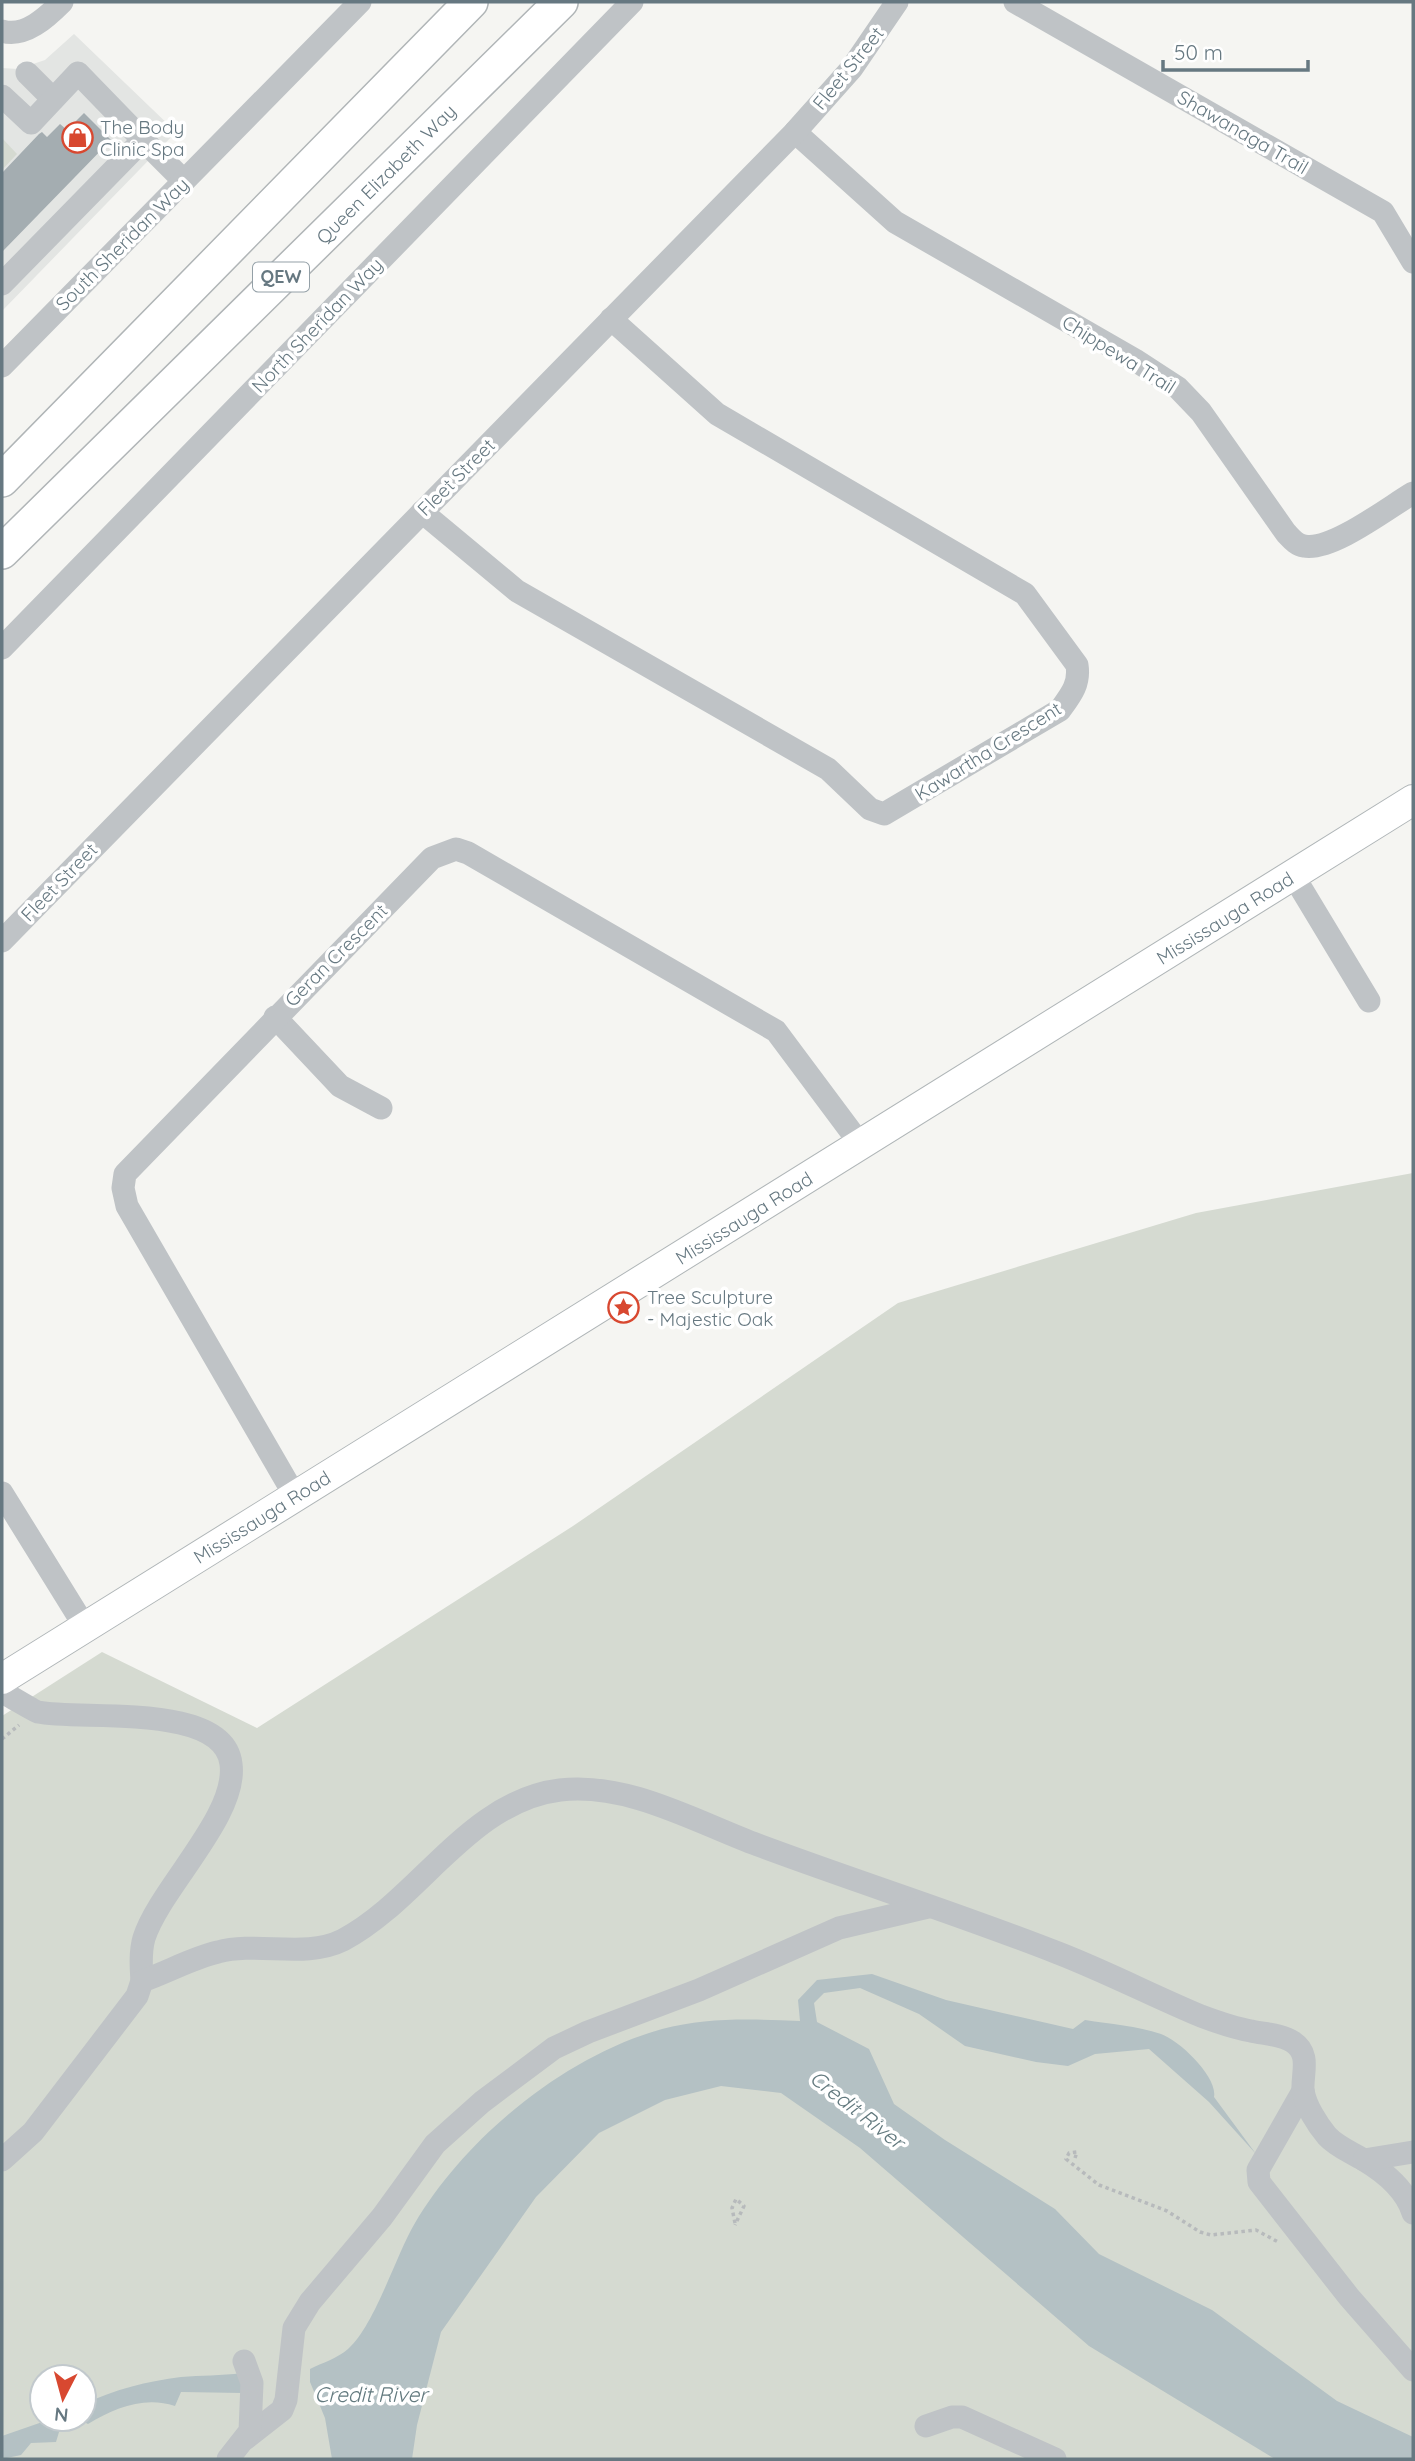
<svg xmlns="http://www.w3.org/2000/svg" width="1415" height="2461" viewBox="0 0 1415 2461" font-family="Quicksand,sans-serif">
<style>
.built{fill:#e3e5e3}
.green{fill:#d5dad1;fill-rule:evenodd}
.water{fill:#b4c1c4}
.building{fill:#a4adb1}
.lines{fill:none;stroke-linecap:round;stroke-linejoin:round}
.major-casing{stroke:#b0b6b8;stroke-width:32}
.highway-casing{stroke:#b0b5b7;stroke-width:36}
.path{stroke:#b7babc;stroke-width:3.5;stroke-dasharray:3.5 3.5;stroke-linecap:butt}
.minor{stroke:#bfc3c6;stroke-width:23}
.major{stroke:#fff;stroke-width:30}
.highway{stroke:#fff;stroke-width:33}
.labels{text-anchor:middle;stroke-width:7;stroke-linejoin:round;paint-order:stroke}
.shield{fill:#fff;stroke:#94a0a7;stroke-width:2}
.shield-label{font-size:18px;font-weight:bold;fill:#667881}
.street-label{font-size:19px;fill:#667881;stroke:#fff}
.poi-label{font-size:19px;fill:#667881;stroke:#fff;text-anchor:start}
.water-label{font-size:21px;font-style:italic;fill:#62797e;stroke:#fff}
</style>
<rect width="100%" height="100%" fill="#f5f5f2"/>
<path class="built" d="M74 34 176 132 2 311V68L18 69 45 60Z"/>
<g class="green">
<path d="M2 138 17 154 2 170Z"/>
<path d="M1413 1173V2459H2V1716L102 1652 257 1728 573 1526 898 1303 1196 1213ZM42 2377H84V2419H42Z"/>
</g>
<g class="water">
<path d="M872 1974 946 2000 1073 2029 1085 2020C1110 2024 1137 2026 1161 2034 1179 2040 1218 2077 1214 2097L1256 2154 1209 2102 1149 2049 1095 2054 1068 2066 1036 2062 965 2046 919 2014 860 1988 824 1993 814 2003 817 2022 869 2049 894 2104 945 2140 1055 2209 1099 2254 1212 2310 1337 2401 1413 2437V2459H1275L1089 2346 860 2148 781 2093 721 2086 665 2100 599 2133 536 2197 441 2332 417 2425 412 2459H332L325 2418 310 2382V2369C322 2363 338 2358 348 2349 375 2325 395 2257 415 2223 466 2137 565 2056 662 2029 707 2017 753 2019 800 2021L798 2000 817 1980Z"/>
<path d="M242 2373V2393L181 2392 175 2406C144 2396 115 2408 88 2424L82 2421 59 2432 56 2442 31 2443 21 2455 2 2459V2436L51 2419H84V2404C113 2390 148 2381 181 2377 201 2375 221 2376 242 2373Z"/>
</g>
<path class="building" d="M84 113 111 140 2 252V173L39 134 42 132 47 137 60 124 67 130Z"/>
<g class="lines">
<defs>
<path id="major" d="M2 1679 1413 800"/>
<g id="highway">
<path d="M2 480 471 2"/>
<path d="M2 552 561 2"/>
</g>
</defs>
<use href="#major" class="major-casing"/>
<use href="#highway" class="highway-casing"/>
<g class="path">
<path d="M2 1739 19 1725"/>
<path d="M1075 2158 1077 2152 1069 2153 1066 2159 1099 2185 1167 2211 1200 2232 1211 2235 1256 2230 1280 2243"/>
<path d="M735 2223 732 2208 736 2199 744 2206 735 2225"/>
</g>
<g class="minor">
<path d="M1015 2 1383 212 1413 262"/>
<path d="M2 31C25 38 47 17 62 2"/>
<path d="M27 73 53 99"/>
<path d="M2 96 31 123 78 73 143 140 2 284"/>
<path d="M795 132 895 222 1135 360 1178 388 1201 412 1286 533C1291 538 1296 545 1304 546 1331 552 1389 507 1413 493"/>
<path d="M143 140 184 181"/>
<path d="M2 366 360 2"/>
<path d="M422 512 517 591 828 769 870 809 884 814 1060 710C1071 695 1080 684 1077 665L1025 594 717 414 611 319"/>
<path d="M2 648 632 2"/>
<path d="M1293 875 1369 1001"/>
<path d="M2 941 795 132 852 68 897 2"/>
<path d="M275 1017 340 1086 381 1108"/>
<path d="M2 1493 85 1627"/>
<path d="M295 1496 127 1206 123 1188 125 1174 432 858 456 849 468 853 776 1031 861 1145"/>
<path d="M2 1692C10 1696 34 1711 38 1712 82 1721 224 1702 231 1764 238 1816 160 1888 144 1938 140 1952 141 1967 142 1981"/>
<path d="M1303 2091 1258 2170 1259 2182 1349 2297 1413 2370"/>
<path d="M2 2160 33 2132 137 1996 142 1981C168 1972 192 1958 218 1952 258 1941 305 1959 343 1940 419 1900 469 1801 560 1790 628 1782 696 1822 758 1845 857 1882 959 1914 1058 1953 1107 1972 1153 1996 1201 2016 1217 2022 1234 2028 1251 2031 1264 2034 1281 2034 1293 2042 1311 2054 1302 2073 1303 2090 1305 2105 1317 2124 1327 2136 1337 2147 1351 2152 1364 2160 1384 2172 1406 2190 1413 2213"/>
<path d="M1364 2160 1413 2152"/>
<path d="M926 2426 952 2417H962L1055 2459"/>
<path d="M245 2439 282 2410 286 2400 294 2328 310 2302 382 2217 435 2144 482 2102 554 2048 588 2032 699 1990 839 1928 928 1907"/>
<path d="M228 2459 250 2431 252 2383 244 2361"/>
</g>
<use href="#major" class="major"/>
<use href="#highway" class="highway"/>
</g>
<defs>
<symbol id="shop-ring" viewBox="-11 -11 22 22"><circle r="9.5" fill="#fff" stroke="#d84830" stroke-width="1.5"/><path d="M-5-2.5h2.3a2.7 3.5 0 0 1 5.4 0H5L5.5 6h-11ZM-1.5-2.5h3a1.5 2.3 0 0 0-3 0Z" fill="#d84830"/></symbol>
<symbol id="sight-ring" viewBox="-11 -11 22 22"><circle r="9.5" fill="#fff" stroke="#d84830" stroke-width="1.5"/><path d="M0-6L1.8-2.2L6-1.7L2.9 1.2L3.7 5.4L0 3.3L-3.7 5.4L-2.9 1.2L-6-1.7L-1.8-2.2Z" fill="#d84830"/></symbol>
</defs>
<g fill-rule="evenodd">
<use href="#shop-ring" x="60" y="120" width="35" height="35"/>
<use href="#sight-ring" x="606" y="1290" width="35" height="35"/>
</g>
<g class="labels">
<rect class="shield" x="253" y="262.5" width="56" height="29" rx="5"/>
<g class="shield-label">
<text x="281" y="283">QEW</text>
</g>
<g class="street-label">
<text transform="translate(848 68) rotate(-51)" y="7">Fleet Street</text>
<text transform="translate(1243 132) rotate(30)" y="7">Shawanaga Trail</text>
<text transform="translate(386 174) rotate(-45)" y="7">Queen Elizabeth Way</text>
<text transform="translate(122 244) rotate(-45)" y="7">South Sheridan Way</text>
<text transform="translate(317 325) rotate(-46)" y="7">North Sheridan Way</text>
<text transform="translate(1119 354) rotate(32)" y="7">Chippewa Trail</text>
<text transform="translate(456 477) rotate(-45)" y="7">Fleet Street</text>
<text transform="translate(988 751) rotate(-32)" y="7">Kawartha Crescent</text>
<text transform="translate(59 882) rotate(-46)" y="7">Fleet Street</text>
<text transform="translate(1225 918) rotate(-32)" y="7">Mississauga Road</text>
<text transform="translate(336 955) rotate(-45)" y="7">Geran Crescent</text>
<text transform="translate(744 1218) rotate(-32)" y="7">Mississauga Road</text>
<text transform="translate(262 1517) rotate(-32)" y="7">Mississauga Road</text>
</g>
<g class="poi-label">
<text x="100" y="134">The Body<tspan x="100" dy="22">Clinic Spa</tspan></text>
<text x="647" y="1304">Tree Sculpture<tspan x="647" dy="22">- Majestic Oak</tspan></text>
</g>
<g class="water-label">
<text transform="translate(857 2110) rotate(38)" y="7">Credit River</text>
<text x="371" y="2402">Credit River</text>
</g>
</g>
<rect width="1415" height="2461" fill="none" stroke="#667881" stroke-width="7"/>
<g transform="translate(63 2398) rotate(186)"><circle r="33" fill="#ffffff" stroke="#c2c9cd" stroke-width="2"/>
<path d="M0-5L12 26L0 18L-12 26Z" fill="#d84830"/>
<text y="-10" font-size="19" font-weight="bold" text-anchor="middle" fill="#667881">N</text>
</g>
<path d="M1163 60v10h145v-10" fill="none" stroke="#667881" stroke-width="3.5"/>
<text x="1174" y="60" font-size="21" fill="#667881" stroke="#ffffff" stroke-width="5" paint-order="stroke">50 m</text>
</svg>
